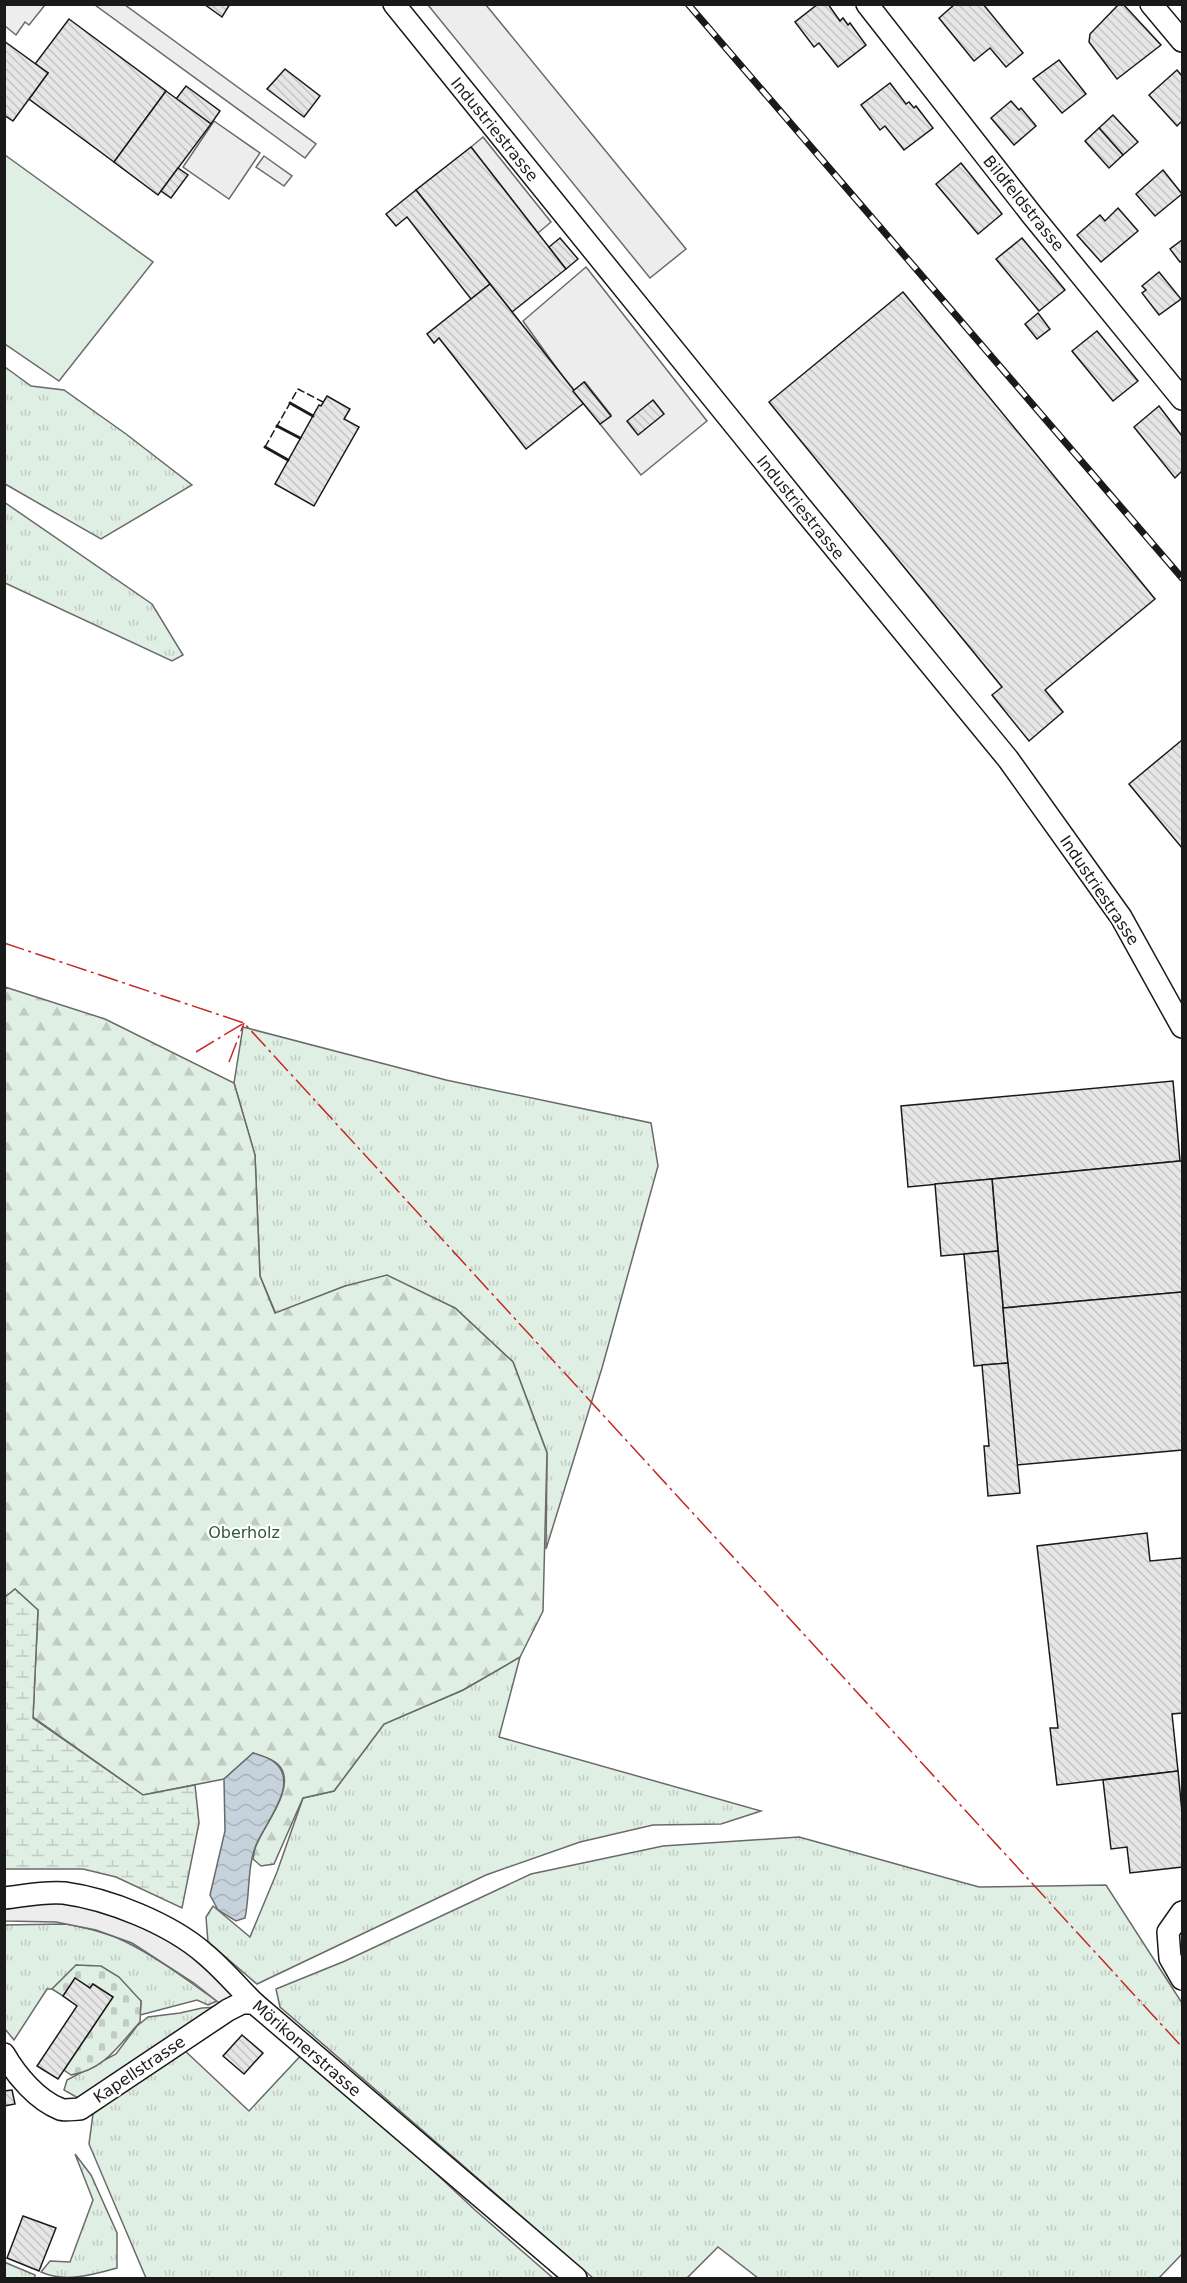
<svg xmlns="http://www.w3.org/2000/svg" width="1187" height="2283" viewBox="0 0 1187 2283" font-family="'DejaVu Sans',sans-serif">
<style>
.grass{fill:url(#grass-tufts);stroke:#6a6a6a;stroke-width:1.5}
.forest{fill:url(#forest-firs);stroke:#6a6a6a;stroke-width:1.5}
.wetland{fill:url(#wetland-marsh);stroke:#6a6a6a;stroke-width:1.5}
.cemetery{fill:url(#cemetery-stones);stroke:#6a6a6a;stroke-width:1.5}
.garden{fill:#e0efe3;stroke:#6a6a6a;stroke-width:1.5}
.parking{fill:#ededed;stroke:#6a6a6a;stroke-width:1.5}
.water{fill:url(#water-waves);stroke:#6a6a6a;stroke-width:1.5}
.building{fill:url(#building-back-hatch);stroke:#1a1a1a;stroke-width:1.5}
.lines{fill:none;stroke-linecap:round;stroke-linejoin:round}
.minor-casing{stroke:#1a1a1a;stroke-width:24}
.minor{stroke:#fff;stroke-width:21}
.rail-casing{stroke:#1a1a1a;stroke-width:7}
.rail{stroke:#fff;stroke-width:4.5;stroke-dasharray:14;stroke-linecap:butt}
.fence{stroke:#1a1a1a;stroke-width:1.5;stroke-dasharray:8 3;stroke-linecap:butt}
.wall{stroke:#1a1a1a;stroke-width:3}
.power{stroke:#c62828;stroke-width:1.5;stroke-dasharray:21 4.5 3 4.5;stroke-linecap:butt}
.labels{text-anchor:middle;stroke-width:4.5;stroke-linejoin:round;paint-order:stroke}
.street-label{font-size:16px;fill:#1a1a1a;stroke:#fff}
.park-label{font-size:16px;fill:#2b5a34;stroke:#fff}
</style>
<defs>
<pattern id="grass-tufts" width="24" height="20" patternUnits="userSpaceOnUse" patternTransform="scale(1.5)"><rect width="24" height="20" fill="#e0efe3"/><path d="M3 7l-1-3M5 7V3M7 7l1-3M15 17l-1-3M17 17v-4M19 17l1-3" fill="none" stroke="#c0ccc2"/></pattern>
<pattern id="forest-firs" width="22" height="20" patternUnits="userSpaceOnUse" patternTransform="scale(1.5)"><rect width="22" height="20" fill="#e0efe3"/><path d="M5 1l3.5 6h-7zM16 11l3.5 6h-7z" fill="#c0ccc2"/></pattern>
<pattern id="wetland-marsh" width="20" height="14" patternUnits="userSpaceOnUse" patternTransform="scale(1.5)"><rect width="20" height="14" fill="#e0efe3"/><path d="M1 5h8M5 5V1M11 12h8M15 12V8" fill="none" stroke="#c0ccc2"/></pattern>
<pattern id="cemetery-stones" width="16" height="16" patternUnits="userSpaceOnUse" patternTransform="scale(1.5)"><rect width="16" height="16" fill="#e0efe3"/><path d="M2 7V4a2 2 0 0 1 4 0v3zM10 15v-3a2 2 0 0 1 4 0v3z" fill="#c0ccc2"/></pattern>
<pattern id="water-waves" width="16" height="10" patternUnits="userSpaceOnUse" patternTransform="scale(1.5)"><rect width="16" height="10" fill="#c6d2dc"/><path d="M0 5q4-4 8 0t8 0" fill="none" stroke="#aab4bc"/></pattern>
<pattern id="building-back-hatch" width="6" height="6" patternUnits="userSpaceOnUse" patternTransform="scale(1.5)"><rect width="6" height="6" fill="#e6e6e6"/><path d="M-1 5l2 2M0 0l6 6M5-1l2 2" fill="none" stroke="#c5c5c5"/></pattern>
</defs>
<rect width="100%" height="100%" fill="#fff"/>
<g class="grass">
<path d="M5 367 31 386 64 390 126 434 192 485 101 539 5 484Z"/>
<path d="M4 502 152 604 183 655 172 661 5 583Z"/>
<path d="M243 1027 446 1080 651 1123 658 1166 602 1368 546 1549 547 1453 513 1362 455 1308 345 1286 276 1314 260 1276 255 1155 234 1083Z"/>
<path d="M520 1657 499 1737 761 1811 721 1824 653 1825 580 1842 486 1875 257 1984 208 1942 206 1917 213 1906 250 1937 277 1872 303 1798 334 1791 384 1724 463 1690Z"/>
<path d="M799 1837 979 1887 1106 1885 1182 2003V2254L1159 2278H758L718 2247 687 2278H593L280 2007 276 1989 345 1961 531 1874 663 1846Z"/>
<path d="M66 1924C85 1928 106 1932 124 1941 157 1957 187 1980 217 2001L208 2005 197 2000 140 2015 141 2001 77 1965 52 1989H47L14 2040 5 2029 4 1925Z"/>
<path d="M218 2007 78 2098 64 2090 67 2080 116 2054 137 2026 148 2017 180 2013 202 2008Z"/>
<path d="M182 2048 249 2111 305 2051 475 2210 553 2278H146L89 2144 93 2114Z"/>
<path d="M75 2154 91 2175 117 2233V2268C92 2275 65 2283 41 2272L50 2261 70 2262 93 2200Z"/>
<path d="M4 2262 35 2275V2278H5Z"/>
</g>
<path class="forest" d="M5 987 105 1019 234 1083 255 1155 260 1276 275 1313 345 1286 387 1275 455 1308 513 1362 547 1453 543 1611 520 1657 463 1690 384 1724 334 1791 303 1798 274 1864 261 1866 253 1859C254 1855 254 1850 256 1846 263 1826 295 1790 281 1768 275 1759 262 1756 253 1753L224 1779 143 1795 33 1717 38 1610 15 1589 5 1598Z"/>
<path class="wetland" d="M15 1589 38 1610 33 1718 143 1795 195 1785 199 1823 182 1908 116 1877 83 1869H5L4 1598Z"/>
<path class="cemetery" d="M76 1965 101 1966 119 1977 141 2001 140 2022C118 2046 104 2070 71 2075L64 2070 113 1997 93 1984 90 1988 75 1978 63 1996 52 1989Z"/>
<path class="garden" d="M5 155 153 262 59 381 5 344Z"/>
<g class="parking">
<path d="M4 5 5 4 45 5 29 25 25 22 16 35 5 26Z"/>
<path d="M95 5H125L316 144 305 158Z"/>
<path d="M428 5H486L686 249 650 278Z"/>
<path d="M214 121 260 153 229 199 183 167Z"/>
<path d="M483 137 551 222 538 233 471 147Z"/>
<path d="M264 156 292 176 284 186 256 167Z"/>
<path d="M586 267 707 421 641 475 600 424 611 415 585 382 573 391 523 321Z"/>
<path d="M62 1893 151 1920 254 2003 228 2010 194 1983 132 1943 96 1930 56 1922 5 1921 4 1898Z"/>
</g>
<path class="water" d="M253 1753C259 1755 268 1757 274 1762 301 1782 265 1823 256 1845 247 1867 250 1895 245 1918L236 1921 218 1910 210 1895 225 1831 224 1779Z"/>
<g class="building">
<path d="M204 4H230L222 17Z"/>
<path d="M818 4H828L840 21 843 18 848 25 850 23 866 45 838 67 819 43 814 47 795 22Z"/>
<path d="M955 4H983L1023 53 1006 67 990 48 974 61 939 18Z"/>
<path d="M1119 4H1123L1161 45 1117 79 1089 42 1090 34Z"/>
<path d="M69 19 166 91 114 162 29 99 48 73 35 64Z"/>
<path d="M4 41 48 73 13 121 4 115Z"/>
<path d="M1059 60 1086 94 1062 113 1033 79Z"/>
<path d="M285 69 320 96 304 117 267 89Z"/>
<path d="M1177 70 1182 76V121L1177 126 1149 95Z"/>
<path d="M890 83 906 104 909 102 914 108 916 106 933 128 904 150 885 126 880 130 861 105Z"/>
<path d="M186 86 220 111 211 124 176 99Z"/>
<path d="M166 91 211 124 158 195 114 162Z"/>
<path d="M1011 101 1019 110 1021 108 1036 126 1014 145 991 118Z"/>
<path d="M1113 115 1138 142 1123 155 1099 128Z"/>
<path d="M1099 128 1123 155 1109 168 1085 141Z"/>
<path d="M471 147 566 269 512 312 416 190Z"/>
<path d="M961 163 1002 214 978 234 936 184Z"/>
<path d="M178 168 188 175 171 198 161 191Z"/>
<path d="M1163 170 1182 194 1155 216 1136 194Z"/>
<path d="M416 190 490 284 471 299 407 217 396 226 386 214Z"/>
<path d="M1118 208 1138 231 1101 262 1077 235 1100 215 1105 221Z"/>
<path d="M560 238 578 259 566 269 549 247Z"/>
<path d="M1022 238 1065 290 1039 311 996 259Z"/>
<path d="M1182 240V261L1180 262 1170 249Z"/>
<path d="M1159 272 1181 299 1159 315 1142 293 1146 290 1142 286Z"/>
<path d="M490 284 584 403 526 449 439 338 434 343 427 334Z"/>
<path d="M903 292 1155 599 1045 690 1063 712 1029 741 992 695 1002 687 769 402Z"/>
<path d="M1038 313 1050 329 1037 339 1025 324Z"/>
<path d="M1097 331 1138 381 1113 401 1072 351Z"/>
<path d="M584 382 611 416 600 424 573 391Z"/>
<path d="M327 396 350 409 344 419 359 427 314 506 275 484 319 405 321 406Z"/>
<path d="M653 400 664 414 638 435 627 421Z"/>
<path d="M1159 406 1182 436V471L1175 478 1134 427Z"/>
<path d="M1182 740V848L1129 784Z"/>
<path d="M1173 1081 1180 1161 908 1187 901 1106Z"/>
<path d="M1180 1161H1182V1292L1003 1308 992 1179Z"/>
<path d="M992 1179 998 1251 941 1256 935 1184Z"/>
<path d="M998 1251 1008 1363 974 1366 964 1254Z"/>
<path d="M1182 1292V1450L1017 1465 1003 1308Z"/>
<path d="M1008 1363 1020 1493 988 1496 984 1446H989L982 1365Z"/>
<path d="M1147 1533 1150 1561 1182 1558V1713L1172 1714 1178 1771 1057 1785 1050 1728H1058L1037 1546Z"/>
<path d="M1178 1771 1182 1812V1867L1130 1873 1127 1847 1111 1849 1103 1780Z"/>
<path d="M75 1978 90 1988 93 1984 113 1997 58 2079 37 2066 77 2006 63 1996Z"/>
<path d="M242 2035 263 2053 244 2074 223 2056Z"/>
<path d="M12 2090 15 2104 4 2106V2091Z"/>
<path d="M23 2216 56 2228 39 2271 7 2258Z"/>
</g>
<g class="lines">
<defs>
<g id="minor">
<path d="M394 4 801 507 1008 759 1121 917 1182 1027"/>
<path d="M867 4 1032 215 1182 399"/>
<path d="M1151 4 1182 41"/>
<path d="M4 1898C23 1896 45 1891 64 1893 109 1899 171 1924 205 1954 223 1969 238 1987 254 2003L576 2278"/>
<path d="M1182 1912 1168 1932 1170 1958 1182 1979"/>
<path d="M4 2054C16 2075 37 2100 60 2109 65 2111 74 2109 80 2109L228 2010 242 2003H254"/>
</g>
</defs>
<use href="#minor" class="minor-casing"/>
<use href="#minor" class="minor"/>
<defs>
<path id="rail" d="M688 4 1182 578"/>
</defs>
<use href="#rail" class="rail-casing"/>
<use href="#rail" class="rail"/>
<path class="fence" d="M265 447 298 389 323 402"/>
<g class="wall">
<path d="M290 403 313 416"/>
<path d="M277 426 300 438"/>
<path d="M265 447 288 460"/>
</g>
<g class="power">
<path d="M4 943 244 1023 1182 2047"/>
<path d="M196 1052 244 1023"/>
<path d="M229 1062 244 1023"/>
</g>
</g>
<g class="labels">
<g class="street-label">
<text transform="translate(495 129) rotate(51)" y="6">Industriestrasse</text>
<text transform="translate(1024 203) rotate(51)" y="6">Bildfeldstrasse</text>
<text transform="translate(801 507) rotate(51)" y="6">Industriestrasse</text>
<text transform="translate(1100 890) rotate(56)" y="6">Industriestrasse</text>
<text transform="translate(307 2048) rotate(41)" y="6">Mörikonerstrasse</text>
<text transform="translate(139 2069) rotate(-34)" y="6">Kapellstrasse</text>
</g>
<g class="park-label">
<text x="244" y="1538">Oberholz</text>
</g>
</g>
<rect width="1187" height="2283" fill="none" stroke="#1a1a1a" stroke-width="12"/>
</svg>
